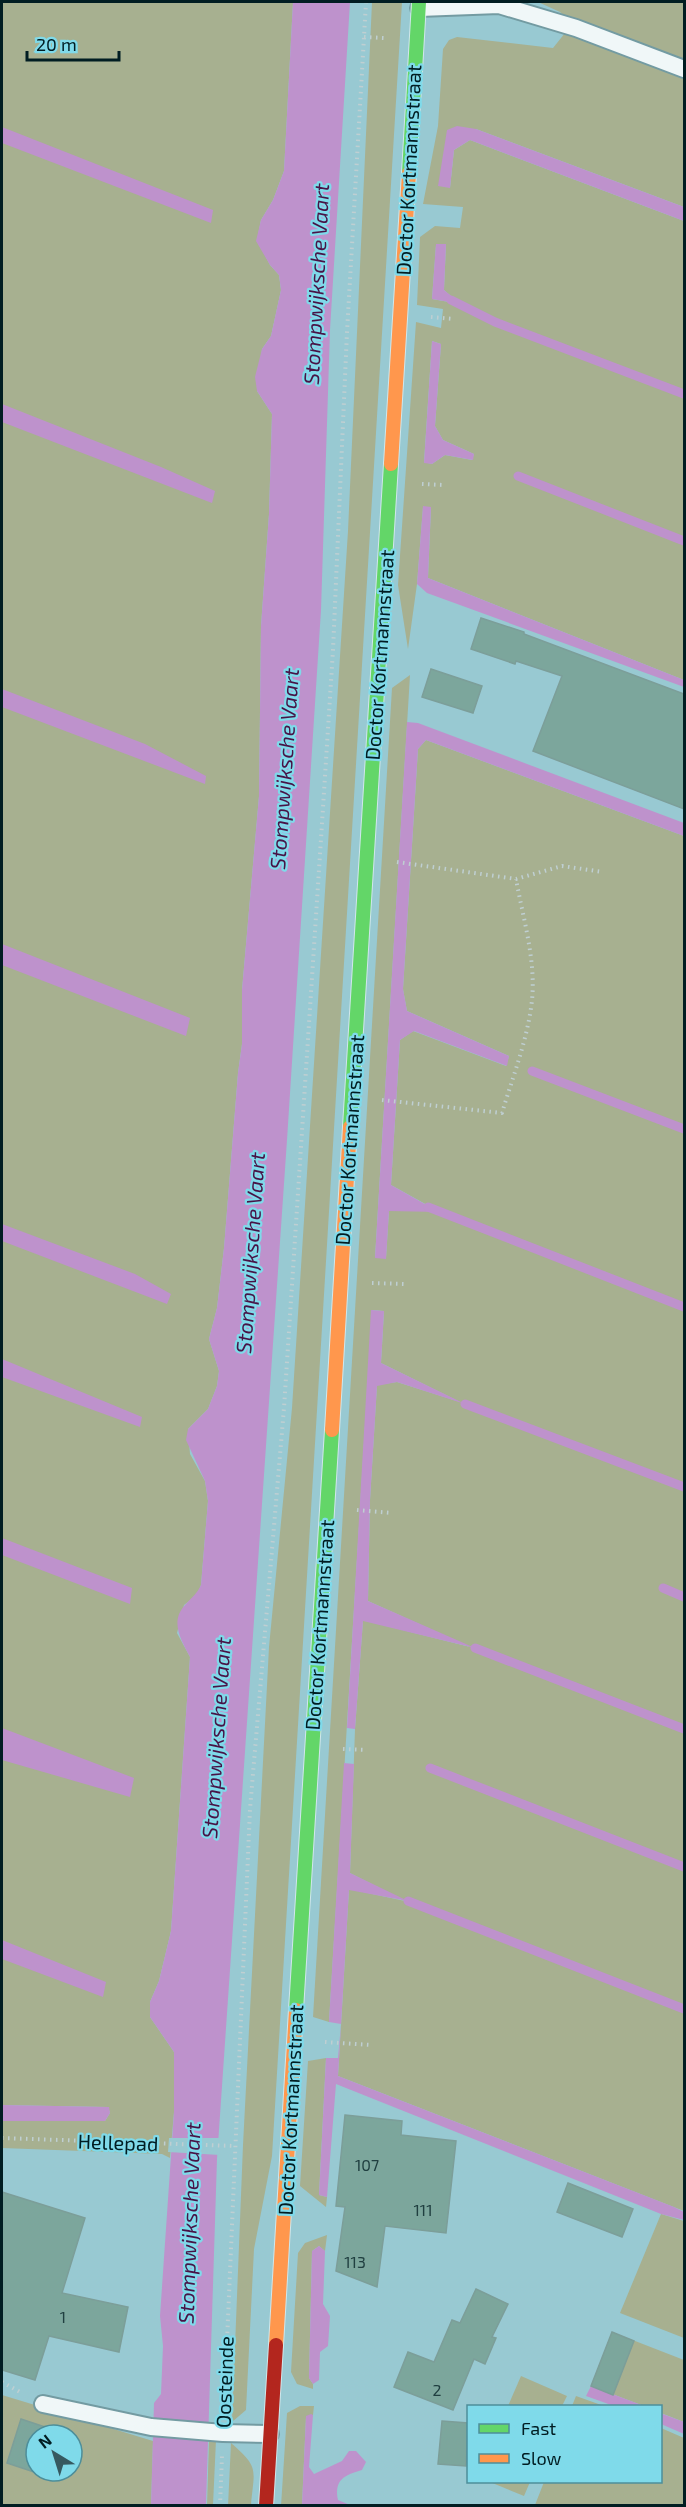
<svg xmlns="http://www.w3.org/2000/svg" width="686" height="2507" viewBox="0 0 686 2507" font-family="'Exo 2',sans-serif">
<style>
.green{fill:#a7b090;fill-rule:evenodd}
.water{fill:#be92cc}
.pier{fill:#98c9d2}
.lines{fill:none;stroke-linecap:round;stroke-linejoin:round}
.stream{stroke:#be92cc;stroke-width:9}
.building{fill:#7ca69c;stroke:#7c9e99;stroke-width:1.5}
.lane-casing{stroke:#739ba2;stroke-width:20}
.fast-casing{stroke:#d1e7eb;stroke-width:16}
.slow-casing{stroke:#d1e7eb;stroke-width:16}
.jam-casing{stroke:#d1e7eb;stroke-width:16}
.path{stroke:#bfcfd2;stroke-width:4;stroke-dasharray:1.5 4.5;stroke-linecap:butt}
.lane{stroke:#f0f7f8;stroke-width:16}
.fast{stroke:#63d668;stroke-width:14}
.slow{stroke:#ff974d;stroke-width:14}
.jam{stroke:#b3261e;stroke-width:14}
.labels{text-anchor:middle;stroke-width:4.5;stroke-linejoin:round;paint-order:stroke}
.number-label{font-size:16px;fill:#203f40}
.street-label{font-size:20px;fill:#011d22;stroke:#7fdaea}
.water-label{font-size:21px;font-style:italic;fill:#481346;stroke:#7fdaea}
</style>
<rect width="100%" height="100%" fill="#98c9d2"/>
<g class="green">
<path d="M2 2H293L284 171 273 200 261 220 257 240 270 265 279 275 281 290 271 336 262 349 257 391 272 414 269 514 261 626 259 796 242 990V1044L238 1073 224 1248 217 1308 209 1339 219 1371 217 1386 208 1409 188 1429 190 1454 205 1481 208 1501 201 1585 197 1595 184 1605 177 1633 190 1657 171 1931 159 1981 150 2002V2017L174 2052V2112L170 2158 162 2154 2 2148V2121H105L110 2113 108 2107 2 2105Z"/>
<path d="M372 2H402L272 2156 254 2249 246 2410 232 2422 243 2145 269 1647 292 1408 348 531Z"/>
<path d="M538 2H684V64L568 20 560 12Z"/>
<path d="M565 33 684 79V207L476 129 447 130 450 188 454 150 470 140 684 221V680L428 578 431 507H423L417 584 408 649 398 585 416 322 441 328 443 309 417 305 420 237 435 226 460 228 463 207 423 204 438 126 443 49 449 40 457 37 553 48ZM446 244 444 290 460 304 432 299 436 245ZM432 341 441 344 435 426 443 440 474 454 472 460 445 455 432 464 424 462Z"/>
<path d="M410 675 375 1258H386L389 1210 438 1211 391 1185 400 1040 413 1031 506 1066 509 1056 407 1011 403 989 418 749 426 740 684 836V2211L338 2076 349 1889 405 1901 350 1873 355 1729 363 1620 470 1647 368 1601 370 1500 377 1385 397 1382 460 1402 381 1363 384 1311 372 1310 329 2022 313 2017 392 688Z"/>
<path d="M326 2058 319 2195 327 2197 326 2207 300 2186 308 2061Z"/>
<path d="M661 2214 684 2221V2338L620 2313Z"/>
<path d="M327 2235 325 2251 319 2246 312 2251 309 2378 313 2384V2389L297 2384 291 2372 298 2253 305 2243Z"/>
<path d="M612 2332 684 2360V2422L661 2413 660 2406H644L591 2386Z"/>
<path d="M521 2376 567 2396 562 2406H508Z"/>
<path d="M2 2395 153 2441 151 2505H2ZM36 2435H72V2471H36Z"/>
<path d="M576 2396 604 2406H572Z"/>
<path d="M300 2406H314L313 2415 306 2417 302 2505 281 2506 287 2413Z"/>
<path d="M661 2428 684 2438V2505H535L544 2482H660Z"/>
<path d="M209 2440H216L213 2505 207 2506Z"/>
<path d="M231 2443C260 2468 254 2469 251 2505L228 2506Z"/>
<path d="M490 2482H530L524 2496Z"/>
</g>
<g class="water">
<path d="M293 2H350L330 330 321 610 287 1140 217 2159 206 2505H151L154 2403 161 2394 163 2346 160 2316 174 2112V2052L150 2017V2002L159 1981 171 1931 190 1657C181 1640 169 1621 186 1604 192 1597 197 1594 201 1585L208 1501 205 1481 186 1440 188 1429 208 1409 217 1386 219 1371 209 1339 217 1308 224 1248 238 1073 242 1044V990L259 796 261 626 269 514 272 414 257 391 255 377 262 349 271 336 281 290 279 275 270 265 256 241 261 220 273 200 284 171Z"/>
<path d="M457 126 476 129 684 207V221L470 140 454 150 450 188 438 186 447 130Z"/>
<path d="M2 127 213 210 211 223 2 143Z"/>
<path d="M436 244H446L444 290 461 304 432 299Z"/>
<path d="M432 341 441 344 435 426 443 440 474 454 473 460 445 455 432 464 424 463Z"/>
<path d="M2 404 161 467 215 491 212 503 2 422Z"/>
<path d="M423 506 431 507 428 578 684 680V687L427 593 417 584Z"/>
<path d="M2 689 145 744 206 776 205 784 2 707Z"/>
<path d="M407 722 418 723 684 823V836L426 740 418 749 403 989 407 1011 509 1056 507 1066 414 1031 400 1040 391 1185 439 1212 389 1211 386 1259 375 1258Z"/>
<path d="M2 944 190 1018 186 1036 2 965Z"/>
<path d="M2 1224 135 1274 171 1294 167 1304 2 1241Z"/>
<path d="M371 1310 384 1311 381 1363 465 1404 397 1382 377 1386 370 1500 368 1601 475 1648 363 1621 355 1729 347 1728Z"/>
<path d="M2 1359 142 1417 140 1427 2 1377Z"/>
<path d="M2 1538 132 1588 130 1604 2 1555Z"/>
<path d="M2 1728 134 1778 130 1797 2 1760Z"/>
<path d="M344 1763 354 1764 350 1873 408 1901 349 1890 338 2076 674 2207 684 2212V2220L661 2214 336 2084 327 2197 319 2195 326 2058H338L341 2024 329 2022Z"/>
<path d="M2 1940 106 1982 103 1997 2 1959Z"/>
<path d="M2 2105 109 2107 110 2113 105 2121H2Z"/>
<path d="M319 2246 325 2251 323 2304 330 2316 328 2346 320 2352 319 2380 313 2384 309 2378 312 2251Z"/>
<path d="M591 2386 644 2406H614L586 2396Z"/>
<path d="M660 2413 684 2422V2434L661 2424Z"/>
<path d="M311 2414 313 2415 309 2467 314 2474 342 2461 349 2451H356L366 2462 362 2470C344 2475 334 2480 338 2500L350 2505H302L306 2416Z"/>
</g>
<path class="pier" d="M169 2138H222L220 2155 168 2152Z"/>
<g class="lines">
<g class="stream">
<path d="M451 300 495 322 684 394"/>
<path d="M518 476 684 541"/>
<path d="M532 1071 684 1129"/>
<path d="M428 1207 684 1307"/>
<path d="M465 1404 684 1487"/>
<path d="M663 1588 684 1597"/>
<path d="M475 1648 684 1729"/>
<path d="M430 1768 684 1867"/>
<path d="M408 1901 684 2009"/>
</g>
</g>
<g class="building">
<path d="M481 618 524 632V634L684 694V809L533 751 562 676 516 661 515 664 471 649Z"/>
<path d="M431 669 482 686 473 713 422 697Z"/>
<path d="M345 2115 402 2121 401 2135 456 2141 446 2233 385 2226 377 2287 336 2271 345 2207 336 2206Z"/>
<path d="M568 2183 633 2209 622 2237 557 2212Z"/>
<path d="M2 2192 85 2218 62 2293 128 2307 119 2352 49 2336 35 2380 2 2370Z"/>
<path d="M476 2289 508 2304 492 2337 496 2338 485 2364 474 2359 453 2410 394 2387 408 2352 434 2362 452 2320 460 2323Z"/>
<path d="M612 2332 634 2341 613 2395 591 2386Z"/>
<path d="M21 2419 69 2435H36V2471H57L55 2479 7 2463Z"/>
<path d="M442 2421 468 2423 466 2466 438 2464Z"/>
</g>
<g class="lines">
<defs>
<g id="lane">
<path d="M419 8 499 5 576 28 684 69"/>
<path d="M43 2404 151 2427 223 2433 270 2434"/>
</g>
<g id="fast">
<path d="M409 173 419 2"/>
<path d="M350 1127 391 464"/>
<path d="M296 2010 332 1430"/>
</g>
<g id="slow">
<path d="M391 464 409 173"/>
<path d="M332 1430 350 1127"/>
<path d="M276 2345 296 2010"/>
</g>
<path id="jam" d="M266 2506 276 2345"/>
</defs>
<use href="#lane" class="lane-casing"/>
<use href="#fast" class="fast-casing"/>
<use href="#slow" class="slow-casing"/>
<use href="#jam" class="jam-casing"/>
<g class="path">
<path d="M364 37 384 38"/>
<path d="M431 317 454 319"/>
<path d="M422 484 443 485"/>
<path d="M397 862 516 879 562 866 603 872"/>
<path d="M382 1100 502 1113C513 1076 528 1038 532 1000 536 960 523 918 516 879"/>
<path d="M372 1283 404 1284"/>
<path d="M357 1510 392 1513"/>
<path d="M343 1749 367 1750"/>
<path d="M325 2042 371 2045"/>
<path d="M2 2138 235 2146"/>
<path d="M2 2382 22 2393"/>
<path d="M224 2411 250 1809 284 1408 321 839 333 650 347 332 366 2"/>
<path d="M220 2506 222 2455"/>
</g>
<use href="#lane" class="lane"/>
<use href="#fast" class="fast"/>
<use href="#slow" class="slow"/>
<use href="#jam" class="jam"/>
</g>
<g class="labels">
<g class="number-label">
<text x="367" y="2171">107</text>
<text x="423" y="2216">111</text>
<text x="355" y="2268">113</text>
<text x="63" y="2323">1</text>
<text x="437" y="2396">2</text>
</g>
<g class="street-label">
<text transform="translate(409 170) rotate(-87)" y="7">Doctor Kortmannstraat</text>
<text transform="translate(380 655) rotate(-86)" y="7">Doctor Kortmannstraat</text>
<text transform="translate(350 1140) rotate(-86)" y="7">Doctor Kortmannstraat</text>
<text transform="translate(320 1625) rotate(-86)" y="7">Doctor Kortmannstraat</text>
<text transform="translate(291 2110) rotate(-87)" y="7">Doctor Kortmannstraat</text>
<text transform="translate(118 2143) rotate(2)" y="7">Hellepad</text>
<text transform="translate(225 2382) rotate(-88)" y="7">Oosteinde</text>
</g>
<g class="water-label">
<text transform="translate(317 284) rotate(-87)" y="7">Stompwijksche Vaart</text>
<text transform="translate(285 769) rotate(-86)" y="7">Stompwijksche Vaart</text>
<text transform="translate(251 1253) rotate(-86)" y="7">Stompwijksche Vaart</text>
<text transform="translate(217 1738) rotate(-86)" y="7">Stompwijksche Vaart</text>
<text transform="translate(190 2223) rotate(-88)" y="7">Stompwijksche Vaart</text>
</g>
</g>
<rect width="686" height="2507" fill="none" stroke="#011d22" stroke-width="6"/>
<rect x="467" y="2405" width="195" height="78" fill="#7fdaea" stroke="#4d8e9a" stroke-width="1.5"/>
<rect x="479" y="2424" width="30" height="9" fill="#63d668" stroke="#4d8e9a" stroke-width="1.5"/>
<text x="521" y="2435" font-size="18" fill="#011d22">Fast</text>
<rect x="479" y="2454" width="30" height="9" fill="#ff974d" stroke="#4d8e9a" stroke-width="1.5"/>
<text x="521" y="2465" font-size="18" fill="#011d22">Slow</text>
<g transform="translate(54 2453) rotate(322)"><circle r="28" fill="#7fdaea" stroke="#4d8e9a" stroke-width="1.5"/>
<path d="M0-4.5L10 22L0 15L-10 22Z" fill="#365960"/>
<text y="-9" font-size="16" font-weight="bold" text-anchor="middle" fill="#011d22">N</text>
</g>
<path d="M27 51v9h92v-9" fill="none" stroke="#011d22" stroke-width="3"/>
<text x="36" y="51" font-size="18" fill="#011d22" stroke="#7fdaea" stroke-width="4.5" paint-order="stroke">20 m</text>
</svg>
